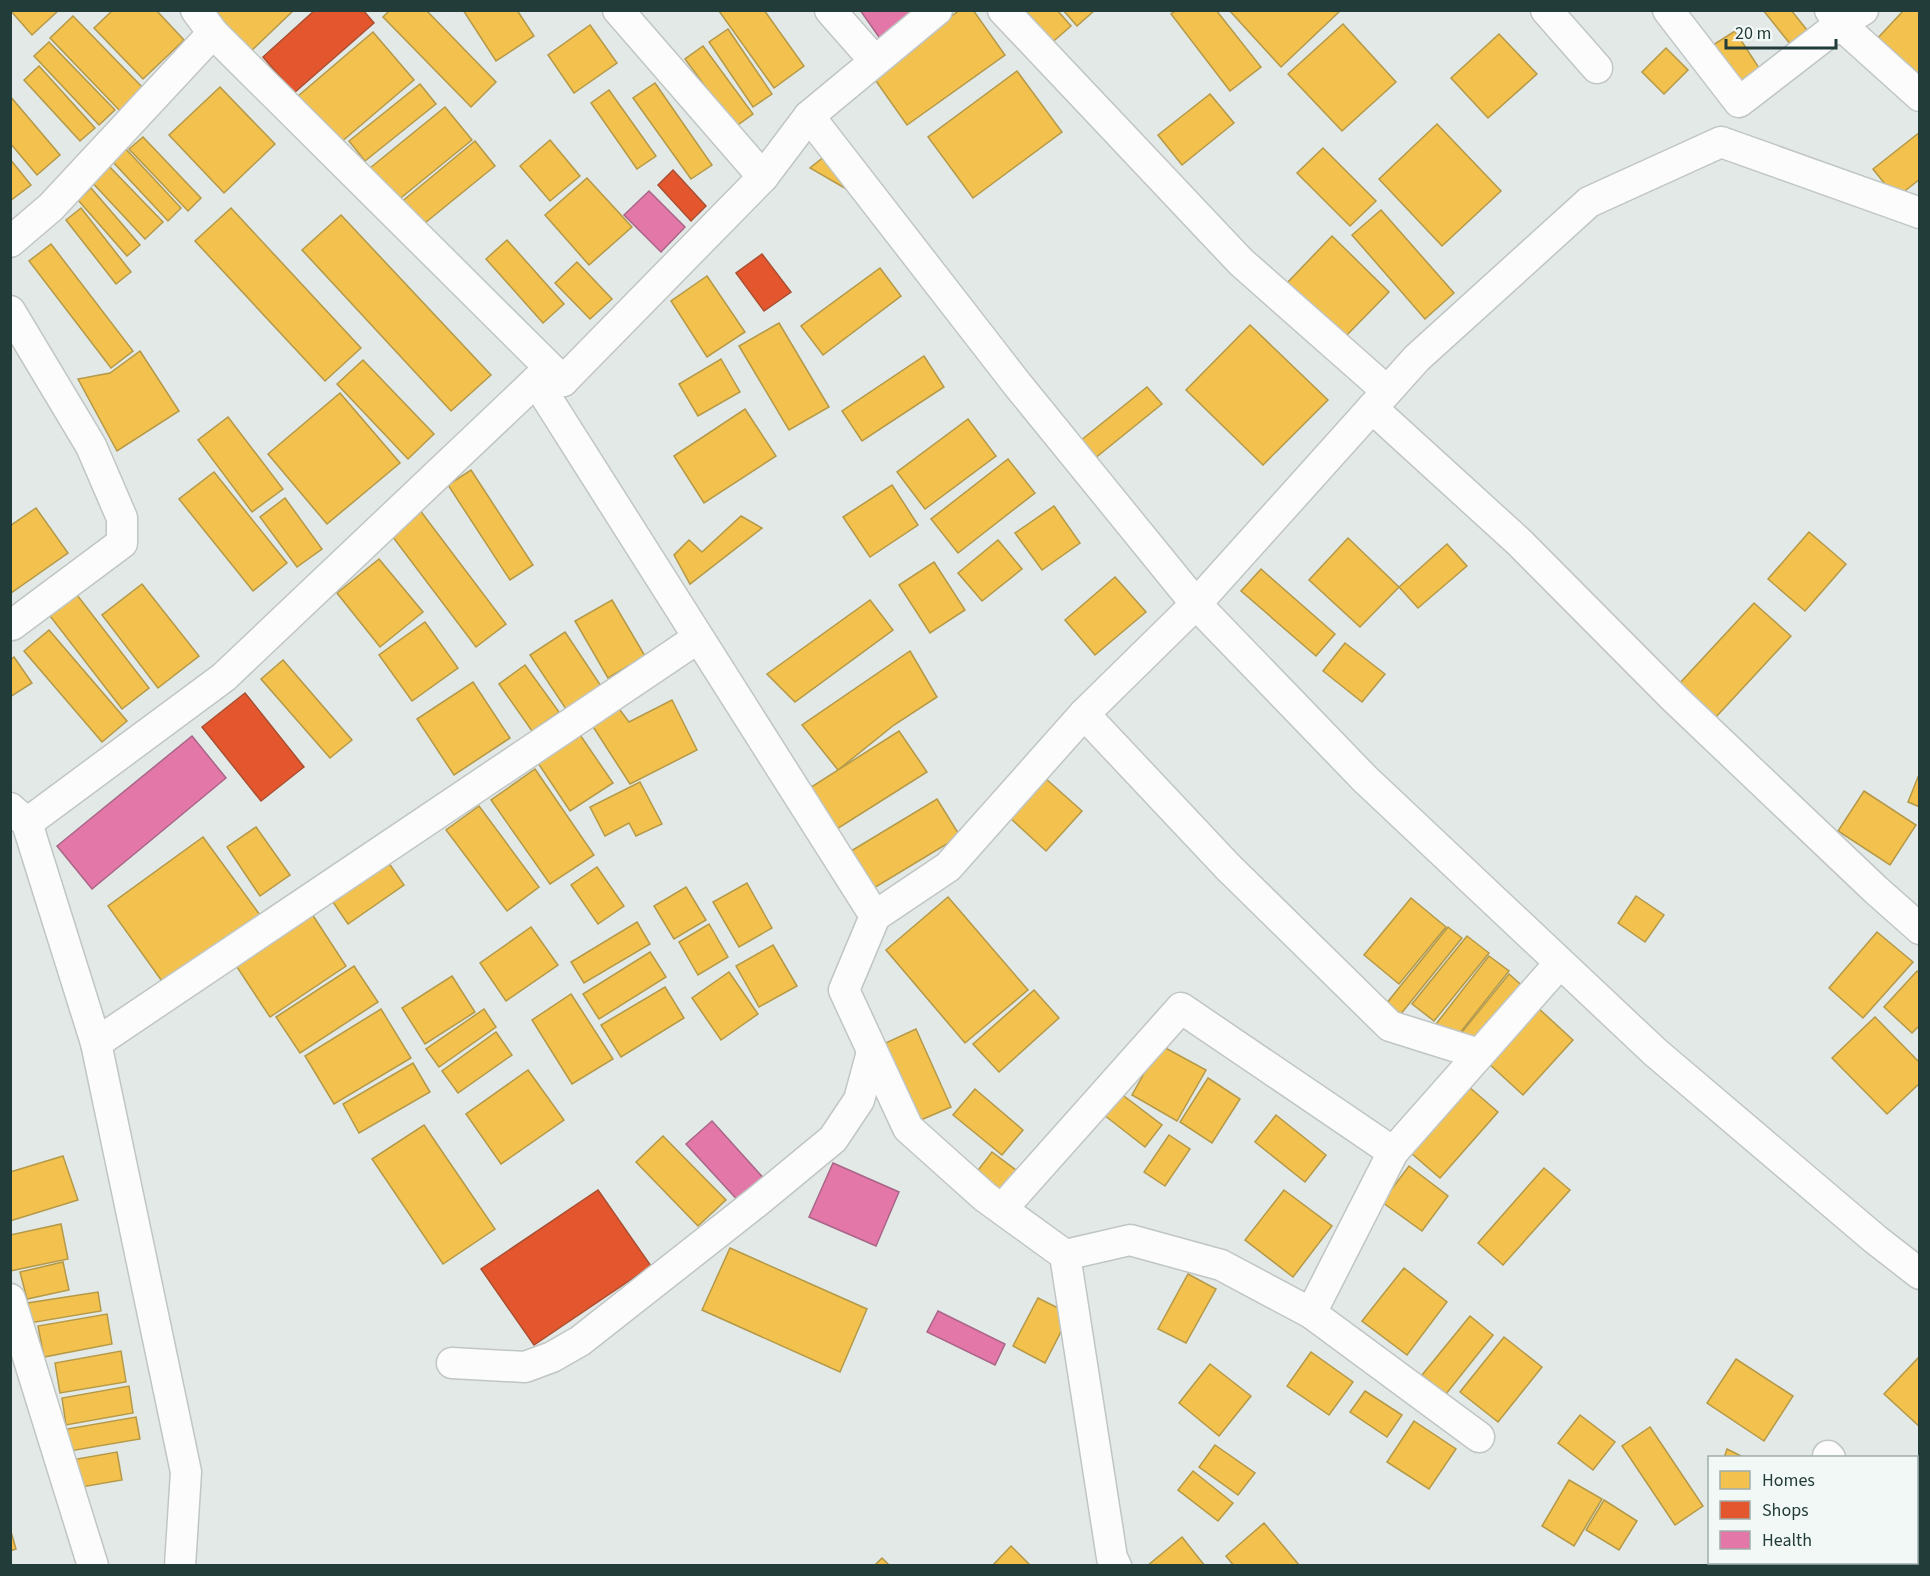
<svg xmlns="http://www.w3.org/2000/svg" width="1930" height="1576" viewBox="0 0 1930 1576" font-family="'Source Sans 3',sans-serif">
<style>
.homes{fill:#f2c14e;stroke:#b49948;stroke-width:1.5}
.shops{fill:#e4572e;stroke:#aa4f31;stroke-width:1.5}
.health{fill:#e377a8;stroke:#a96587;stroke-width:1.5}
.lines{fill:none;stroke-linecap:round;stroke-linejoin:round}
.minor-casing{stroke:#c0c6c4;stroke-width:33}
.minor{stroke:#fbfcfb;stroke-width:30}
</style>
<rect width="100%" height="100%" fill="#e3e9e7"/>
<g class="homes">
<path d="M10 10H59L32 35Z"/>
<path d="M113 10H156L184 40 143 79 94 28Z"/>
<path d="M217 10H294L250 52 214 14Z"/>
<path d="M390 10H426L496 82 471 107 383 17Z"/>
<path d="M463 10H517L534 36 496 61Z"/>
<path d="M764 10 804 66 774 88 719 11Z"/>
<path d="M960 10H973L1005 55 907 125 871 74Z"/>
<path d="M1016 10H1057L1071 26 1048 46Z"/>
<path d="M1063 10H1095L1077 26Z"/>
<path d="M1176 10H1216L1261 67 1230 91 1171 14Z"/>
<path d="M1229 10H1339L1340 11 1281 67Z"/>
<path d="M1763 10H1791L1811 35 1795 50Z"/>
<path d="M1904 10H1920V80L1875 41Z"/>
<path d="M73 16 144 89 121 112 50 38Z"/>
<path d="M1343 24 1396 82 1342 131 1288 74Z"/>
<path d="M590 25 617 63 574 93 548 55Z"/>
<path d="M728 29 772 94 753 107 709 42Z"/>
<path d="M1735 31 1761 71 1739 85 1713 45Z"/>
<path d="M373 32 414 80 340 143 298 96Z"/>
<path d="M1499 34 1537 74 1488 118 1451 78Z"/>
<path d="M49 42 115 110 99 125 34 56Z"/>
<path d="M703 46 753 114 735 127 685 59Z"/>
<path d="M1666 48 1688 70 1664 94 1642 72Z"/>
<path d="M39 66 95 128 80 141 24 80Z"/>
<path d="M1017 71 1062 132 973 198 928 137Z"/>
<path d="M655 83 712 165 691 179 633 98Z"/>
<path d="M420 84 436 104 365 161 349 141Z"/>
<path d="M220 87 275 144 224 193 169 135Z"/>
<path d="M609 90 656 156 637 169 591 103Z"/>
<path d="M1210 94 1234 123 1182 165 1158 135Z"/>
<path d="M10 96 60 155 37 175 10 143Z"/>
<path d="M445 107 472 140 397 201 370 168Z"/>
<path d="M1437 124 1501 191 1442 246 1379 179Z"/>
<path d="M1920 132V179L1896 198 1873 169Z"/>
<path d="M143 137 201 198 188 211 129 149Z"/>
<path d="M550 140 580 176 550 201 520 166Z"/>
<path d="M475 141 495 166 420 227 400 203Z"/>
<path d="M125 148 181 208 168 221 112 161Z"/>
<path d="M1323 148 1376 201 1350 226 1297 173Z"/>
<path d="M825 156 855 194 810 168Z"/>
<path d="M10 159 31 185 10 201Z"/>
<path d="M105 162 163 222 145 239 88 178Z"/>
<path d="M587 178 632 227 589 265 545 215Z"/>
<path d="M91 188 140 245 127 256 78 200Z"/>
<path d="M81 208 131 272 116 284 66 220Z"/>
<path d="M231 208 361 348 325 381 195 241Z"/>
<path d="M1381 210 1454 293 1425 319 1352 235Z"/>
<path d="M341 215 491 375 451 411 302 250Z"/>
<path d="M1332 236 1389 292 1344 338 1287 283Z"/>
<path d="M507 240 564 304 543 323 486 259Z"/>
<path d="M51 244 133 351 111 368 29 261Z"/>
<path d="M577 262 612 299 590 319 555 283Z"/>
<path d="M880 268 901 296 823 355 801 326Z"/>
<path d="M707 276 745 332 707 357 671 301Z"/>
<path d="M779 323 829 407 789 430 739 346Z"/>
<path d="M1250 325 1328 400 1263 465 1186 390Z"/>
<path d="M140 351 179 411 117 451 78 379 110 373Z"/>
<path d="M924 356 944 387 862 441 842 411Z"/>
<path d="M721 359 740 392 698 416 679 384Z"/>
<path d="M363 360 434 434 408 459 337 384Z"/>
<path d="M1147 387 1162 404 1094 459 1080 441Z"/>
<path d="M340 393 400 463 327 524 268 454Z"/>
<path d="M745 409 776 456 704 503 674 456Z"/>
<path d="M228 417 283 489 252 512 198 440Z"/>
<path d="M968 419 996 456 925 509 897 472Z"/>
<path d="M1008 459 1035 493 958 553 931 519Z"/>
<path d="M471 470 533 565 510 580 448 485Z"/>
<path d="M214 472 287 563 253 591 179 499Z"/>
<path d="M892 485 918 525 870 557 843 517Z"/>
<path d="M285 498 322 549 297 567 260 517Z"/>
<path d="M1054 506 1080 543 1042 570 1015 533Z"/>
<path d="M36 508 68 553 11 593 10 526Z"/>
<path d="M419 509 506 624 476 647 389 532Z"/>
<path d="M741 516 762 528 690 584 674 555 689 540 702 552Z"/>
<path d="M1809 532 1846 564 1805 611 1768 579Z"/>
<path d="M1348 538 1399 587 1360 627 1309 580Z"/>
<path d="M998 540 1022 569 982 601 958 573Z"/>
<path d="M1447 544 1467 566 1418 608 1399 587Z"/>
<path d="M379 559 423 612 380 647 337 593Z"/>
<path d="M934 562 965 610 930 633 899 585Z"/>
<path d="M1261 569 1335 634 1316 656 1241 591Z"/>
<path d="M1115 577 1146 612 1095 655 1065 620Z"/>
<path d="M142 584 199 656 158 688 102 615Z"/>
<path d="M77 595 149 688 122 709 50 616Z"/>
<path d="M612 600 645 656 608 678 575 621Z"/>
<path d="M870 600 893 630 795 702 767 674Z"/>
<path d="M1754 603 1791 636 1716 717 1679 684Z"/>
<path d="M425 622 458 668 412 701 379 655Z"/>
<path d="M49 630 127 721 102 742 24 651Z"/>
<path d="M565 632 603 689 568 712 530 655Z"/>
<path d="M1345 643 1385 674 1362 702 1323 671Z"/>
<path d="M910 651 937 697 894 725 838 770 802 725Z"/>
<path d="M14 657 32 683 10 697V660Z"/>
<path d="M283 660 352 740 330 758 261 679Z"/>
<path d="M525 665 559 712 532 731 499 684Z"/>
<path d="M473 682 510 738 454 775 417 719Z"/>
<path d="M672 700 697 750 630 784 590 722 617 706 629 722Z"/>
<path d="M576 729 613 783 570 811 534 757Z"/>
<path d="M899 731 927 772 829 834 802 793Z"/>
<path d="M535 769 594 855 550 884 491 800Z"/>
<path d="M1920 772V807L1908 802Z"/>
<path d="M1045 778 1082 811 1046 851 1009 817Z"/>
<path d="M640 782 662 824 636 836 629 823 605 836 590 807Z"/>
<path d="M1864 791 1916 825 1890 865 1838 831Z"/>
<path d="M937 799 960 836 869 891 846 854Z"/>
<path d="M479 806 539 887 507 911 446 830Z"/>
<path d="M256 827 290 875 260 896 227 847Z"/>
<path d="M203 837 260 915 164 984 108 906Z"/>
<path d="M384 856 404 885 348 924 328 895Z"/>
<path d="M597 867 624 906 598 924 571 885Z"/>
<path d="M747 883 772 928 739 947 713 902Z"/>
<path d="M686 887 706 920 674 939 654 906Z"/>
<path d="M1636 896 1664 915 1645 942 1618 923Z"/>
<path d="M948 897 1028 990 965 1043 886 950Z"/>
<path d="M1411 898 1446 927 1399 984 1364 955Z"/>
<path d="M312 914 346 966 270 1017 235 964Z"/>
<path d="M637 922 650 944 584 983 571 962Z"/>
<path d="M709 924 728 957 698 975 679 942Z"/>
<path d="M531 927 558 965 506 1001 480 963Z"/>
<path d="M1448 927 1462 938 1396 1020 1382 1009Z"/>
<path d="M1877 932 1913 962 1863 1018 1829 988Z"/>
<path d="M1467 936 1489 953 1434 1021 1412 1004Z"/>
<path d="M773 945 797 986 759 1007 736 966Z"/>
<path d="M650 952 666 977 599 1019 583 994Z"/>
<path d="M1489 956 1509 971 1455 1039 1436 1024Z"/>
<path d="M354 966 378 1002 300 1053 276 1017Z"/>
<path d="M1917 971 1920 974V1025L1912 1033 1884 1007Z"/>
<path d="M729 972 758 1014 721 1040 692 998Z"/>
<path d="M1509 974 1529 992 1479 1054 1458 1037Z"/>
<path d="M452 976 475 1012 425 1044 402 1008Z"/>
<path d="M665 987 684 1018 621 1057 601 1025Z"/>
<path d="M1034 990 1059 1018 999 1072 973 1044Z"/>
<path d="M571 994 613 1059 572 1084 532 1020Z"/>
<path d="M1537 1007 1573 1040 1523 1095 1487 1062Z"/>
<path d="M381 1009 411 1058 334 1104 305 1056Z"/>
<path d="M484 1009 496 1027 439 1067 426 1049Z"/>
<path d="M1875 1017 1920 1063V1083L1887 1114 1832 1058Z"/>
<path d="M916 1029 951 1107 914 1123 879 1046Z"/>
<path d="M496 1032 512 1055 458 1093 442 1071Z"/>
<path d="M1160 1045 1206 1070 1177 1121 1132 1095Z"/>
<path d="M413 1063 430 1092 359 1133 343 1104Z"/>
<path d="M528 1070 564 1120 501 1164 466 1114Z"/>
<path d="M1208 1078 1240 1099 1212 1143 1180 1122Z"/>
<path d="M1461 1080 1498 1112 1440 1178 1404 1147Z"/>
<path d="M1112 1087 1162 1125 1145 1147 1095 1108Z"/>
<path d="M975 1089 1023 1130 1002 1155 953 1115Z"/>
<path d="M1276 1115 1326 1155 1305 1182 1255 1142Z"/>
<path d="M424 1125 495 1229 443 1264 372 1159Z"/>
<path d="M1169 1135 1190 1149 1165 1186 1144 1172Z"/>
<path d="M663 1136 726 1200 698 1226 636 1162Z"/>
<path d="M992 1152 1020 1173 999 1199 972 1178Z"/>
<path d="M63 1156 78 1200 10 1221V1172Z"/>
<path d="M1409 1166 1448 1196 1422 1231 1382 1202Z"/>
<path d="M1544 1168 1570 1190 1503 1265 1478 1243Z"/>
<path d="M1284 1190 1332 1226 1293 1277 1245 1240Z"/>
<path d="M61 1224 68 1259 10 1271V1235Z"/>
<path d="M730 1248 867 1309 840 1372 702 1310Z"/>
<path d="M63 1262 69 1290 27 1299 20 1272Z"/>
<path d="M1404 1268 1447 1302 1407 1355 1362 1321Z"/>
<path d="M1188 1274 1216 1289 1186 1343 1158 1329Z"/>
<path d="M98 1292 101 1311 24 1324 21 1304Z"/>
<path d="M1038 1298 1070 1314 1045 1363 1013 1346Z"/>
<path d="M107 1314 112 1344 44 1357 38 1326Z"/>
<path d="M1470 1316 1493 1335 1446 1394 1422 1375Z"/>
<path d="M1504 1337 1542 1367 1498 1422 1460 1392Z"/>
<path d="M121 1351 126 1382 60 1393 55 1363Z"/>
<path d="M1311 1352 1353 1382 1329 1415 1287 1386Z"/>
<path d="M1920 1356V1427L1884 1394Z"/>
<path d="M1736 1359 1793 1396 1764 1441 1707 1403Z"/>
<path d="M1210 1364 1251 1396 1219 1436 1179 1403Z"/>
<path d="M129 1386 133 1413 66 1425 62 1398Z"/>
<path d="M1365 1391 1402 1415 1387 1437 1350 1412Z"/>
<path d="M1580 1415 1615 1442 1593 1470 1558 1443Z"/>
<path d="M136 1417 140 1439 70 1451 67 1429Z"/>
<path d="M1414 1421 1456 1449 1429 1489 1387 1462Z"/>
<path d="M1650 1427 1703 1506 1675 1525 1622 1446Z"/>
<path d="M1215 1445 1255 1473 1238 1495 1199 1467Z"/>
<path d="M1727 1449 1745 1458H1724Z"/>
<path d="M117 1452 122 1480 76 1488 71 1460Z"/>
<path d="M1193 1471 1233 1503 1218 1521 1178 1490Z"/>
<path d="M1569 1480 1602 1499 1574 1546 1542 1526Z"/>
<path d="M1604 1500 1637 1521 1619 1550 1586 1530Z"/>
<path d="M1264 1523 1300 1566H1234L1226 1556Z"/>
<path d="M10 1528 16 1549 10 1551Z"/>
<path d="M1182 1537 1205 1566H1147Z"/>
<path d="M1011 1546 1031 1566H992Z"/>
<path d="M882 1558 890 1566H874Z"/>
</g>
<g class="shops">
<path d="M315 10H363L374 23 294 93 263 57Z"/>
<path d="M673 170 706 206 691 221 658 185Z"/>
<path d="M762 254 791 292 764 311 736 273Z"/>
<path d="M245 693 304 767 261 801 202 727Z"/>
<path d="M598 1190 651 1266 534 1345 481 1269Z"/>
</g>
<g class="health">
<path d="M860 10H923L881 40Z"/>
<path d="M649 191 685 227 661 252 624 215Z"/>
<path d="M192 736 226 778 92 889 57 846Z"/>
<path d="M712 1121 767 1182 742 1205 686 1144Z"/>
<path d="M833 1163 899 1192 876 1246 809 1217Z"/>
<path d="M938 1311 1005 1344 995 1365 927 1332Z"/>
</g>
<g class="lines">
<defs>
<g id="minor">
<path d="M196 10 213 33"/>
<path d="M618 10 763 177"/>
<path d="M830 10 874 60"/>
<path d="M1003 10 1241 262 1387 391"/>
<path d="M1546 10 1597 68"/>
<path d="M1668 10 1739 102 1840 24 1830 10"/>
<path d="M1863 10 1840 24 1920 96"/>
<path d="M809 116 1017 384 1196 604 1365 779 1655 1052 1875 1239 1920 1274"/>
<path d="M10 242 51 207 213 33 563 381"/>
<path d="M10 311 91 446 122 518V543L12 625"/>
<path d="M536 381 875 916 844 990 908 1128 985 1197 1065 1255 1112 1558 1116 1566"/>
<path d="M1372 408 1519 542 1675 699 1876 890 1920 929"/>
<path d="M1084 714 1228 867 1390 1026 1479 1054"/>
<path d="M10 808 27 823 96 1043 186 1472 180 1566"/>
<path d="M27 823 224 677 536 381H563L763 177 809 116 937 10"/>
<path d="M875 916 948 867 1084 714 1196 604 1417 358 1589 202 1721 142 1920 213"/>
<path d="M96 1043 698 638"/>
<path d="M1002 1209 1181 1008 1393 1152"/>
<path d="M1065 1255 1130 1240 1221 1265 1311 1313 1479 1437"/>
<path d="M10 1299 93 1566"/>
<path d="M1311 1313 1393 1152 1560 963"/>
<path d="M452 1363 525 1367 552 1357 580 1341 758 1201 833 1139 859 1100 872 1052"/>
<path d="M1828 1456 1830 1458"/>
<path d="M1916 1530 1920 1533"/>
</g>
</defs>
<use href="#minor" class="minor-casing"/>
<use href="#minor" class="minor"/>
</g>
<rect width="1930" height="1576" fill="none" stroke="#223c39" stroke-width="24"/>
<rect x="1708" y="1456" width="210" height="108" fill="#f2f8f6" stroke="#9fadaa" stroke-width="1.5"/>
<rect x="1720" y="1471" width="30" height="18" fill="#f2c14e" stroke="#9fadaa" stroke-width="1.5"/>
<text x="1762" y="1486" font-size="18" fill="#223c39">Homes</text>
<rect x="1720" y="1501" width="30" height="18" fill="#e4572e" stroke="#9fadaa" stroke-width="1.5"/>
<text x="1762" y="1516" font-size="18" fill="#223c39">Shops</text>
<rect x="1720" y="1531" width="30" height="18" fill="#e377a8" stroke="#9fadaa" stroke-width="1.5"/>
<text x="1762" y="1546" font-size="18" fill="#223c39">Health</text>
<path d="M1726 39v9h110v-9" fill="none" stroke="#223c39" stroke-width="3"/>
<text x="1735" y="39" font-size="18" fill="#223c39" stroke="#f2f8f6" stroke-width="4.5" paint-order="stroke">20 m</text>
</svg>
